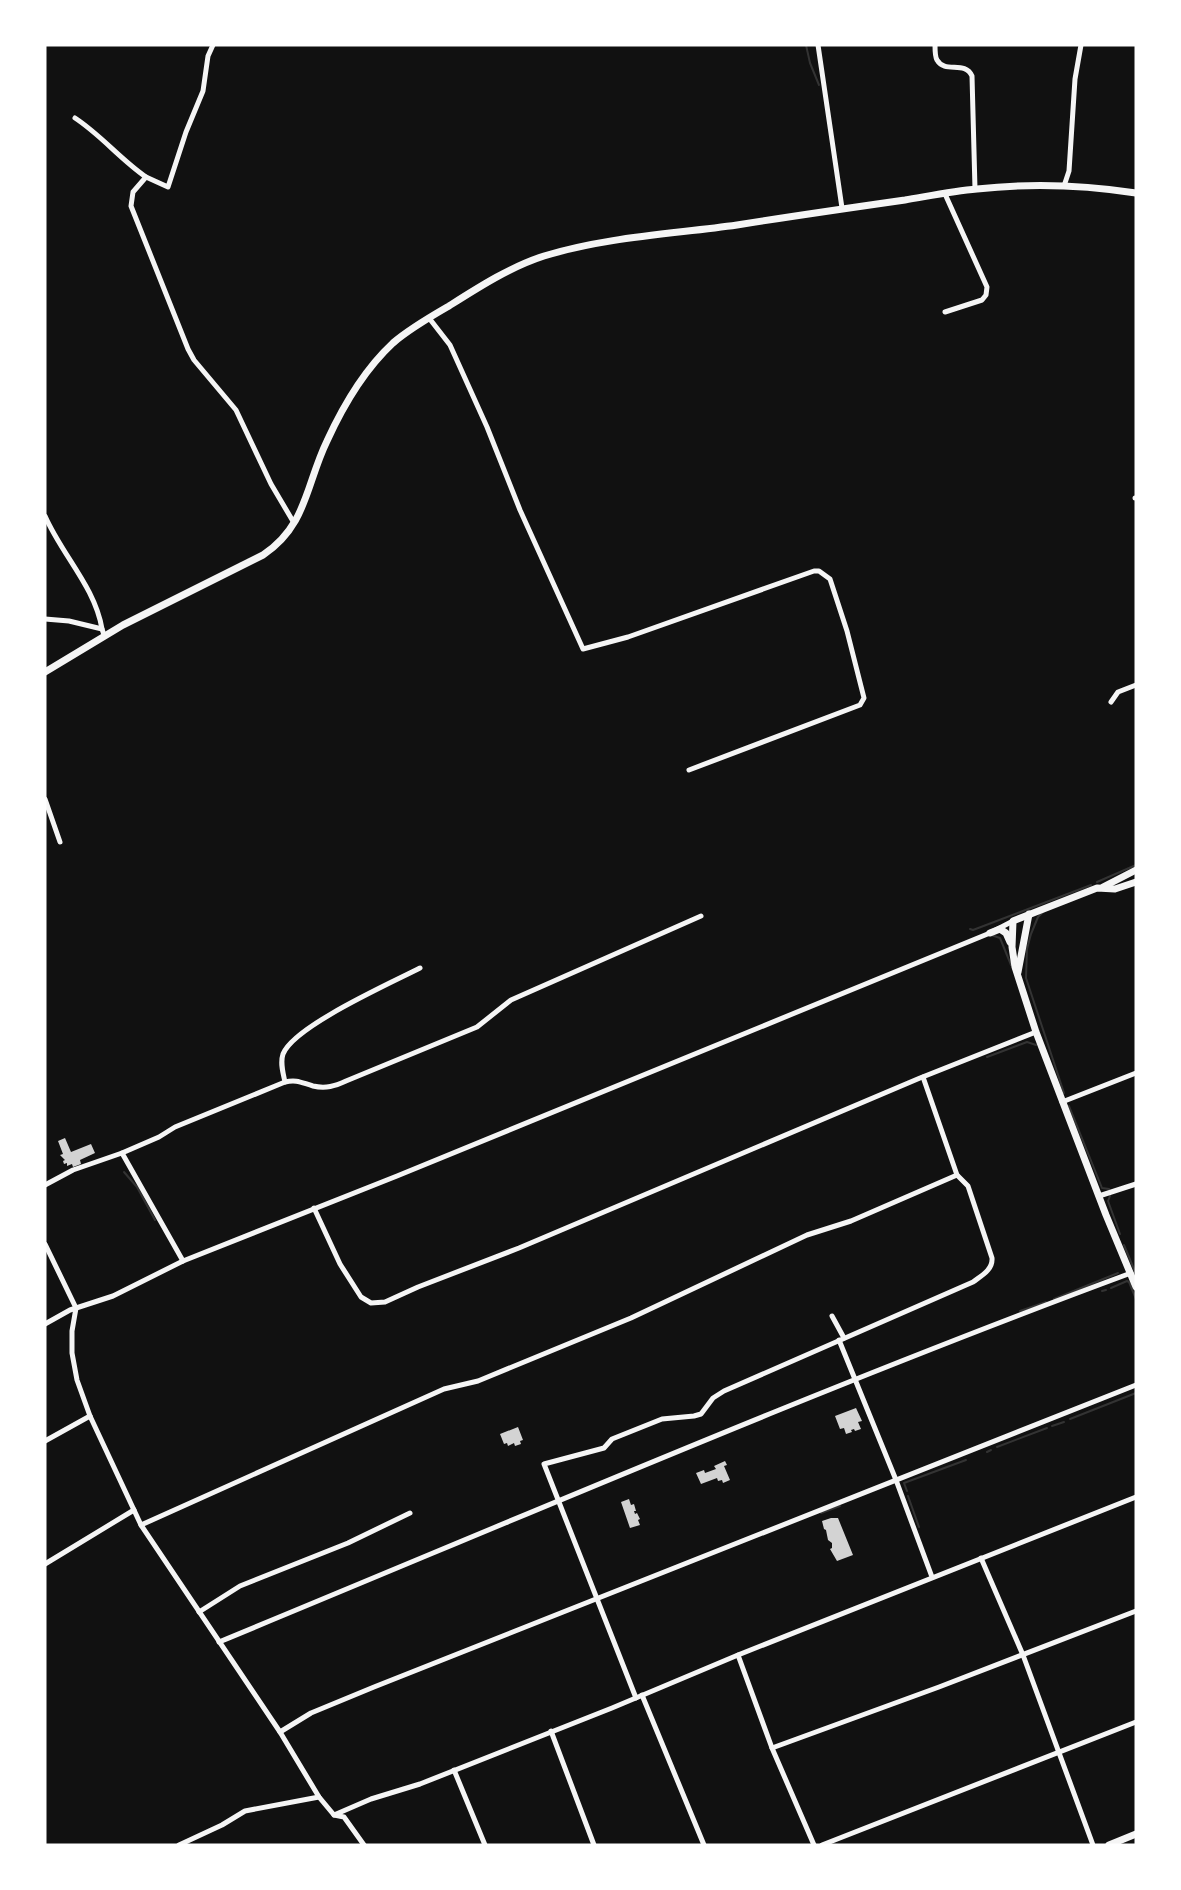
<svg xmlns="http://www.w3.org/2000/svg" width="1181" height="1890" viewBox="0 0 1181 1890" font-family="'Public Sans',sans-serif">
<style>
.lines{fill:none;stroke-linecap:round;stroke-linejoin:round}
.stream{stroke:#333;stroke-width:2}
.building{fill:#d3d3d3}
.minor{stroke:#f5f5f5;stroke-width:5}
.tertiary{stroke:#f5f5f5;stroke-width:7}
</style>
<rect width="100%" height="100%" fill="#111"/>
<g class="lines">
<g class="stream">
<path d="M806 45 810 63 819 85"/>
<path d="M1097 882 1136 865"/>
<path d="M1044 911 1038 917 1031 934 1027 949 1026 978 1064 1093"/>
<path d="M970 929 973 930 1091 885"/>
<path d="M991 935 1000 938 1011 965"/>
<path d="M987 1057 1027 1042 1036 1045"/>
<path d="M1069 1106 1102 1188 1109 1189"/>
<path d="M124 1172 137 1187 155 1220"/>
<path d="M1110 1196 1108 1201 1120 1234"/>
<path d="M1124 1245 1136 1274"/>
<path d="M1111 1288 1127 1281 1129 1282 1136 1299"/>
<path d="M1102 1291 1106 1290"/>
<path d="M1054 1299 1118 1273"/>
<path d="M1020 1311 1046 1302"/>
<path d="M1070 1419 1136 1393"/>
<path d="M1052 1426 1064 1422"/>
<path d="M997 1447 1047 1428"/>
<path d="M987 1452 991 1450"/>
<path d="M907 1491 904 1483 966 1460"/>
<path d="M908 1496 919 1527"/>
<path d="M821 1513 840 1506"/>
</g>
</g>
<g class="building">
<path d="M65 1138 71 1152 91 1144 95 1153 80 1160 81 1164 73 1167 72 1164 67 1166V1163L64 1164 63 1161 65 1160 60 1155 63 1154 58 1141Z"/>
<path d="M856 1408 862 1421 858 1422 861 1429 855 1431 854 1429 851 1430 852 1432 846 1434 844 1428 840 1429 835 1416Z"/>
<path d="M518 1427 523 1440 520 1441 521 1444 515 1446 514 1443 508 1446 507 1443 504 1444 500 1434Z"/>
<path d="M725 1461 727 1465 724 1466 730 1480 723 1483 722 1480 718 1481 717 1478 701 1484 696 1473 704 1470 705 1473 716 1469 714 1466Z"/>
<path d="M629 1499 631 1505 634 1504 636 1511H634L635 1514 637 1513 640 1519 638 1520 640 1525 630 1528 621 1502Z"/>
<path d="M831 1518H838L853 1555 837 1561 830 1549 832 1548V1543L828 1540 826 1530 824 1529 822 1521Z"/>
</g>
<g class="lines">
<g class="minor">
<path d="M818 45 842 208"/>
<path d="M935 45C935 49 935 57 937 60 945 74 965 60 972 76L975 189"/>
<path d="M75 118C101 135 120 159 146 177L133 192 131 206 188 349 194 360 236 410 271 484 294 523"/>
<path d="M146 177 168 187 186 132 203 91 208 56 213 45"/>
<path d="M1064 186 1069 171 1075 79 1081 45"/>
<path d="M945 194 987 287 986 295 982 300 945 312"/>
<path d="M429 318 450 345 487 427 520 510 583 649 628 637 814 571H819L830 579 847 631 864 698 860 705 689 770"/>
<path d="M1135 498H1136"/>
<path d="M45 516C62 555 95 587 102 629"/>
<path d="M45 619 69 621 102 629 104 635"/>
<path d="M1111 702 1118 692 1136 685"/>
<path d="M45 799 60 842"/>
<path d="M285 1082C283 1073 280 1063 283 1054 294 1026 391 983 420 968"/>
<path d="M1062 1102 1136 1073"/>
<path d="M45 1185 73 1170 122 1153"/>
<path d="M1099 1196 1136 1184"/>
<path d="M314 1208 340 1264 361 1297 371 1303 385 1302 418 1287 519 1248 920 1078 1036 1032"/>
<path d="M45 1244 76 1308 72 1331V1353L77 1380 90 1416 141 1525 280 1732 319 1797 334 1815 344 1817 364 1845"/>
<path d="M183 1261 122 1153 159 1137 175 1127 285 1082C297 1079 302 1083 313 1086 326 1089 335 1086 346 1081L477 1027 511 1000 701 916"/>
<path d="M832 1316 844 1338"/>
<path d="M45 1324 70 1310 113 1296 183 1261 397 1176 990 933 1013 921"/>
<path d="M839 1340 896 1480 932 1577"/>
<path d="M45 1441 90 1416"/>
<path d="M141 1525 444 1389 478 1381 631 1318 807 1235 851 1221 957 1175"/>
<path d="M981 1558 1023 1655 1093 1845"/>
<path d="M45 1564 134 1510"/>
<path d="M199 1612 240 1586 348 1543 410 1513"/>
<path d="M219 1642C522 1517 823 1387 1131 1273"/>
<path d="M738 1655 772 1748 814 1845"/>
<path d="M642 1695 704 1845"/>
<path d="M636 1698 544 1464 604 1448 612 1439 662 1419 694 1416 701 1414 713 1398 724 1391 973 1282C981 1276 993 1270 992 1258L968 1186 957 1175 923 1077"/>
<path d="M551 1731 594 1845"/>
<path d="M280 1732 311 1713 374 1687 1136 1385"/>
<path d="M772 1748 939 1687 1136 1611"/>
<path d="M454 1770 485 1845"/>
<path d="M334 1815 371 1799 420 1784 612 1708 738 1655 1136 1497"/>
<path d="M179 1845 222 1825 245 1811 319 1797"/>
<path d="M822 1845 1136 1722"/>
</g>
<g class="tertiary">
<path d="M45 672 123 625 263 555C307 526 306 484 327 441 343 406 365 369 393 343 409 329 430 317 449 306 479 287 510 267 544 256 606 237 673 234 737 225 793 216 849 208 905 200 929 196 953 191 977 189 1030 183 1084 185 1136 193"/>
<path d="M1136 882 1115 889 1097 888 1013 921 1012 947 1015 967 1036 1032 1106 1215 1136 1287"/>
<path d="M1103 887 1136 870"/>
<path d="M990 933 1000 929 1006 933 1010 942"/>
<path d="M1018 972 1029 914"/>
<path d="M1109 1845 1136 1834"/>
</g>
</g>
<rect width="1181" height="1890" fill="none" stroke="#ffffff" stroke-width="93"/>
</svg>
